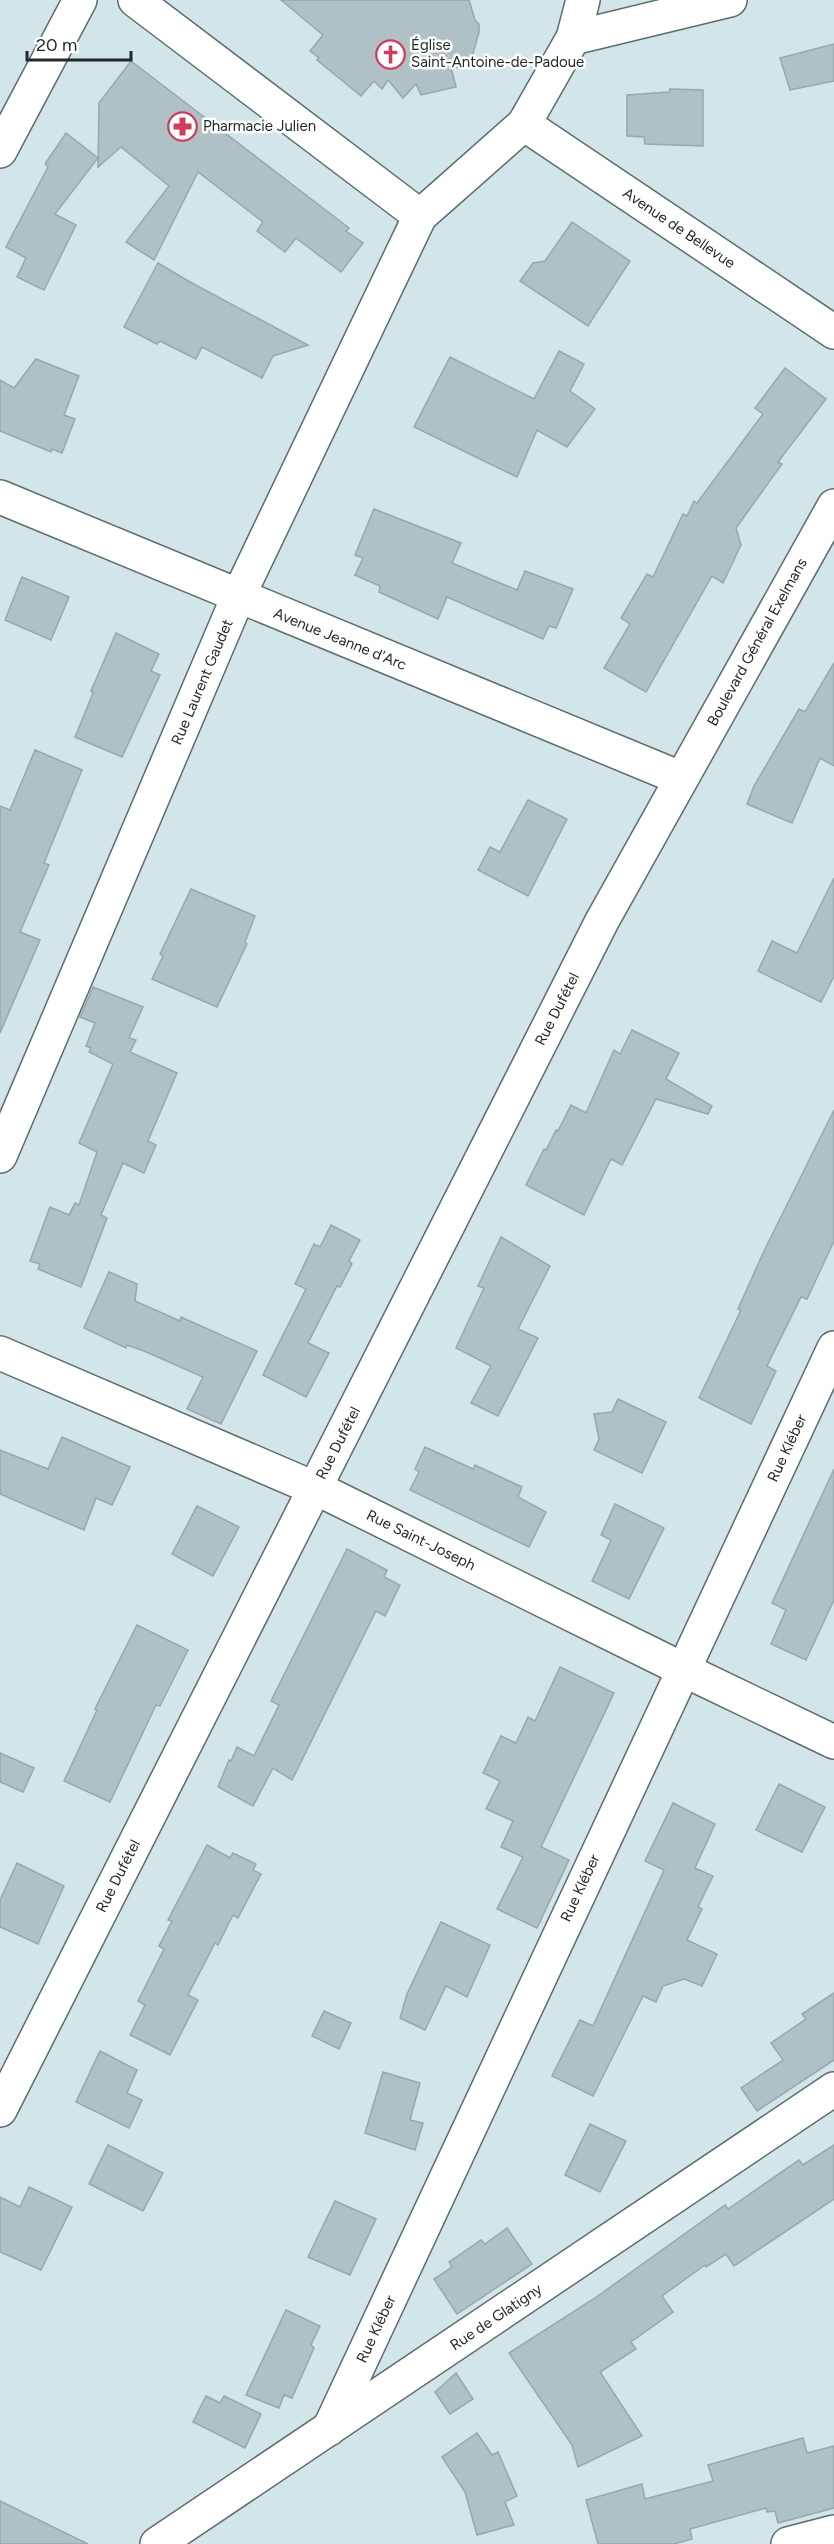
<svg xmlns="http://www.w3.org/2000/svg" width="834" height="2544" viewBox="0 0 834 2544" font-family="Figtree,sans-serif">
<style>
.building{fill:#afc1c5;stroke:#96a8ab;stroke-width:1.5}
.lines{fill:none;stroke-linecap:round;stroke-linejoin:round}
.minor-casing{stroke:#5c6d70;stroke-width:36}
.minor{stroke:#fff;stroke-width:33}
.labels{text-anchor:middle;stroke-width:5;stroke-linejoin:round;paint-order:stroke}
.poi-label{font-size:15px;fill:#22292a;stroke:#fff;text-anchor:start}
.street-label{font-size:15px;fill:#22292a;stroke:#fff}
</style>
<rect width="100%" height="100%" fill="#d2e5e9"/>
<g class="building">
<path d="M281 0H469L475 20 479 24V32L469 68 451 67 456 87 421 95 416 84 403 98 388 80 382 89 374 81 361 96 317 60 319 58 310 51 323 35Z"/>
<path d="M834 44V81L790 90 780 58Z"/>
<path d="M131 61 349 228 346 231 363 243 341 272 296 238 285 252 257 231 263 222 198 172 154 260 126 242 169 186 121 147 98 167 99 103Z"/>
<path d="M670 89 703 90V146L645 144 644 137 627 136V95L669 92Z"/>
<path d="M66 133 98 158 55 214 76 225 44 290 17 277 26 258 6 247 48 167 45 164Z"/>
<path d="M572 222 630 261 588 326 520 281 533 263 545 261Z"/>
<path d="M158 263 190 282 308 345 273 356 262 378 202 347 196 359 160 341 157 344 124 327Z"/>
<path d="M559 351 584 364 570 391 595 409 567 447 537 430 517 477 414 427 450 357 534 399Z"/>
<path d="M36 359 79 376 64 415 75 419 62 453 52 449 51 452 0 431V380L14 388Z"/>
<path d="M785 368 826 399 778 462 782 464 736 528 741 545 723 583 712 576 646 692 604 668 630 624 621 618 647 574 653 577 683 514 687 516 694 501 697 503 763 414 755 408Z"/>
<path d="M374 509 461 543 452 563 517 590 525 571 573 589 556 628 549 626 543 639 447 597 438 619 379 592 380 586 355 575 363 558 355 555Z"/>
<path d="M22 577 69 597 51 640 5 620Z"/>
<path d="M116 633 159 654 151 671 160 675 122 757 75 737 93 693 91 691Z"/>
<path d="M834 663V766L820 758 792 823 747 804 754 786 799 709 805 712Z"/>
<path d="M35 750 82 770 44 863 49 865 20 932 40 940 0 1033V806L10 810Z"/>
<path d="M528 800 567 819 528 896 478 870 490 847 500 852Z"/>
<path d="M834 878V976L821 1002 758 971 772 941 797 953Z"/>
<path d="M191 889 255 916 245 942 247 944 217 1007 152 979 163 956 160 954Z"/>
<path d="M93 987 143 1007 129 1038 136 1040 130 1052 177 1073 148 1141 156 1145 144 1173 123 1163 101 1215 107 1218 81 1287 38 1269 40 1264 30 1261 50 1207 69 1215 75 1203 79 1205 97 1152 79 1143 113 1064 89 1052 91 1048 86 1046 95 1023 80 1017Z"/>
<path d="M632 1030 679 1053 666 1079 712 1106 708 1114 656 1099 622 1165 611 1159 584 1215 526 1185 544 1149 546 1150 556 1130 558 1131 571 1105 586 1113 614 1050 620 1054Z"/>
<path d="M834 1110V1241L807 1299 801 1297 767 1366 776 1371 751 1424 699 1398 741 1310 738 1309 764 1251Z"/>
<path d="M331 1225 360 1240 349 1261 352 1264 340 1287 337 1286 308 1343 329 1353 306 1397 263 1375 306 1289 295 1284 314 1244 320 1247Z"/>
<path d="M501 1237 550 1266 518 1329 538 1338 498 1416 471 1403 491 1366 456 1348 484 1288 478 1286Z"/>
<path d="M109 1272 137 1284 135 1301 180 1321 181 1317 257 1351 221 1424 187 1409 203 1377 144 1351 127 1345 126 1348 84 1328Z"/>
<path d="M618 1399 666 1422 642 1473 594 1450 599 1439 594 1414 612 1412Z"/>
<path d="M62 1437 130 1467 112 1505 96 1498 84 1530 0 1494V1450L48 1469Z"/>
<path d="M425 1447 473 1469 475 1465 522 1487 518 1497 546 1512 529 1547 410 1490 419 1472 415 1469Z"/>
<path d="M834 1469V1600L806 1660 771 1644 786 1610 772 1603Z"/>
<path d="M615 1504 664 1528 629 1599 592 1581 611 1540 601 1535Z"/>
<path d="M197 1506 239 1527 213 1576 172 1554Z"/>
<path d="M347 1549 387 1570 384 1577 400 1585 385 1616 376 1611 292 1780 273 1768 253 1806 218 1787 229 1760 231 1761 237 1747 254 1756 279 1705 271 1701Z"/>
<path d="M137 1625 188 1650 160 1706 156 1705 110 1802 64 1781 97 1710 95 1709Z"/>
<path d="M560 1667 614 1693 541 1847 569 1860 537 1928 497 1909 523 1857 501 1847 513 1821 486 1809 500 1781 483 1773 501 1736 516 1743 528 1717 535 1721Z"/>
<path d="M0 1753 34 1768 23 1792 0 1782Z"/>
<path d="M779 1784 825 1807 802 1852 756 1830Z"/>
<path d="M673 1803 715 1824 695 1868 713 1876 698 1907 702 1909 687 1940 717 1954 702 1986 684 1979 663 1986 656 2002 643 1996 593 2096 552 2076 580 2020 593 2026 664 1870 645 1861Z"/>
<path d="M207 1845 230 1858 233 1853 256 1864 253 1870 261 1874 238 1918 233 1915 218 1945 215 1943 188 1995 198 2000 170 2055 130 2035 145 2005 138 2001 164 1949 159 1946 172 1921 168 1920Z"/>
<path d="M17 1863 64 1886 38 1944 0 1927V1900Z"/>
<path d="M441 1922 490 1945 467 1997 446 1986 425 2030 400 2018 407 1994Z"/>
<path d="M834 1993V2060L757 2111 741 2088 783 2060 771 2043 806 2019 802 2014Z"/>
<path d="M324 2011 351 2023 339 2049 312 2036Z"/>
<path d="M100 2051 137 2070 127 2093 142 2100 129 2128 76 2102Z"/>
<path d="M383 2072 420 2083 410 2120 423 2123 415 2150 365 2133Z"/>
<path d="M590 2124 626 2141 600 2192 565 2175Z"/>
<path d="M108 2145 163 2173 143 2211 89 2184Z"/>
<path d="M834 2145V2199L734 2266 726 2254 706 2267 705 2265 662 2296 673 2312 631 2342 636 2349 600 2372 642 2436 578 2467 572 2445 509 2353 595 2298 725 2205 728 2209 799 2160 803 2165Z"/>
<path d="M29 2187 72 2207 41 2270 0 2252V2197L20 2207Z"/>
<path d="M335 2201 376 2219 350 2275 308 2257Z"/>
<path d="M507 2228 532 2264 457 2314 434 2279 452 2267 449 2262 481 2240 485 2244Z"/>
<path d="M286 2310 320 2326 311 2345 314 2348 292 2398 284 2395 279 2408 246 2395Z"/>
<path d="M456 2373 473 2399 450 2414 435 2392Z"/>
<path d="M206 2396 220 2403 224 2396 261 2414 245 2448 193 2422Z"/>
<path d="M477 2433 492 2455 498 2452 517 2496 505 2502 514 2525 477 2535 465 2492 442 2457Z"/>
<path d="M803 2438 807 2453 834 2446V2508L778 2523 775 2511 767 2512 766 2508 690 2529 692 2539 674 2544H598L586 2500 642 2484 645 2499 713 2481 708 2465Z"/>
<path d="M0 2501 88 2544H0Z"/>
</g>
<g class="lines">
<defs>
<g id="minor">
<path d="M135 0 420 216 524 124 573 38 583 0"/>
<path d="M573 38 730 0"/>
<path d="M524 124 834 332"/>
<path d="M0 151 80 0"/>
<path d="M0 497 680 778"/>
<path d="M0 1156 238 597 420 216"/>
<path d="M0 1353 330 1495 682 1669 834 1742"/>
<path d="M0 2110 602 921 834 506"/>
<path d="M329 2429 834 1348"/>
<path d="M157 2544 834 2089"/>
<path d="M788 2544 834 2532"/>
</g>
</defs>
<use href="#minor" class="minor-casing"/>
<use href="#minor" class="minor"/>
</g>
<defs>
<symbol id="church-ring" viewBox="-11 -11 22 22"><circle r="9.5" fill="#fff" stroke="#cc3d5e" stroke-width="1.5"/><path d="M-1.2-6h2.4v3.5h3.3v2.4h-3.3V6h-2.4V-.1h-3.3v-2.4h3.3Z" fill="#cc3d5e"/></symbol>
<symbol id="pharmacy-ring" viewBox="-11 -11 22 22"><circle r="9.5" fill="#fff" stroke="#cc3d5e" stroke-width="1.5"/><path d="M-2-6h4v4h4v4h-4v4h-4v-4h-4v-4h4Z" fill="#cc3d5e"/></symbol>
</defs>
<g fill-rule="evenodd">
<use href="#church-ring" x="374" y="38" width="33" height="33"/>
<use href="#pharmacy-ring" x="166" y="110" width="33" height="33"/>
</g>
<g class="labels">
<g class="poi-label">
<text x="411" y="50">Église<tspan x="411" dy="17">Saint-Antoine-de-Padoue</tspan></text>
<text x="203" y="131">Pharmacie Julien</text>
</g>
<g class="street-label">
<text transform="translate(679 228) rotate(34)" y="5">Avenue de Bellevue</text>
<text transform="translate(340 639) rotate(22)" y="5">Avenue Jeanne d'Arc</text>
<text transform="translate(757 642) rotate(-61)" y="5">Boulevard Général Exelmans</text>
<text transform="translate(202 682) rotate(-67)" y="5">Rue Laurent Gaudet</text>
<text transform="translate(557 1009) rotate(-63)" y="5">Rue Dufétel</text>
<text transform="translate(338 1443) rotate(-63)" y="5">Rue Dufétel</text>
<text transform="translate(787 1448) rotate(-65)" y="5">Rue Kléber</text>
<text transform="translate(421 1540) rotate(26)" y="5">Rue Saint-Joseph</text>
<text transform="translate(118 1876) rotate(-63)" y="5">Rue Dufétel</text>
<text transform="translate(580 1888) rotate(-65)" y="5">Rue Kléber</text>
<text transform="translate(496 2317) rotate(-34)" y="5">Rue de Glatigny</text>
<text transform="translate(376 2329) rotate(-65)" y="5">Rue Kléber</text>
</g>
</g>
<path d="M27 51v9h104v-9" fill="none" stroke="#22292a" stroke-width="3"/>
<text x="36" y="51" font-size="18" fill="#22292a" stroke="#ffffff" stroke-width="4.5" paint-order="stroke">20 m</text>
</svg>
